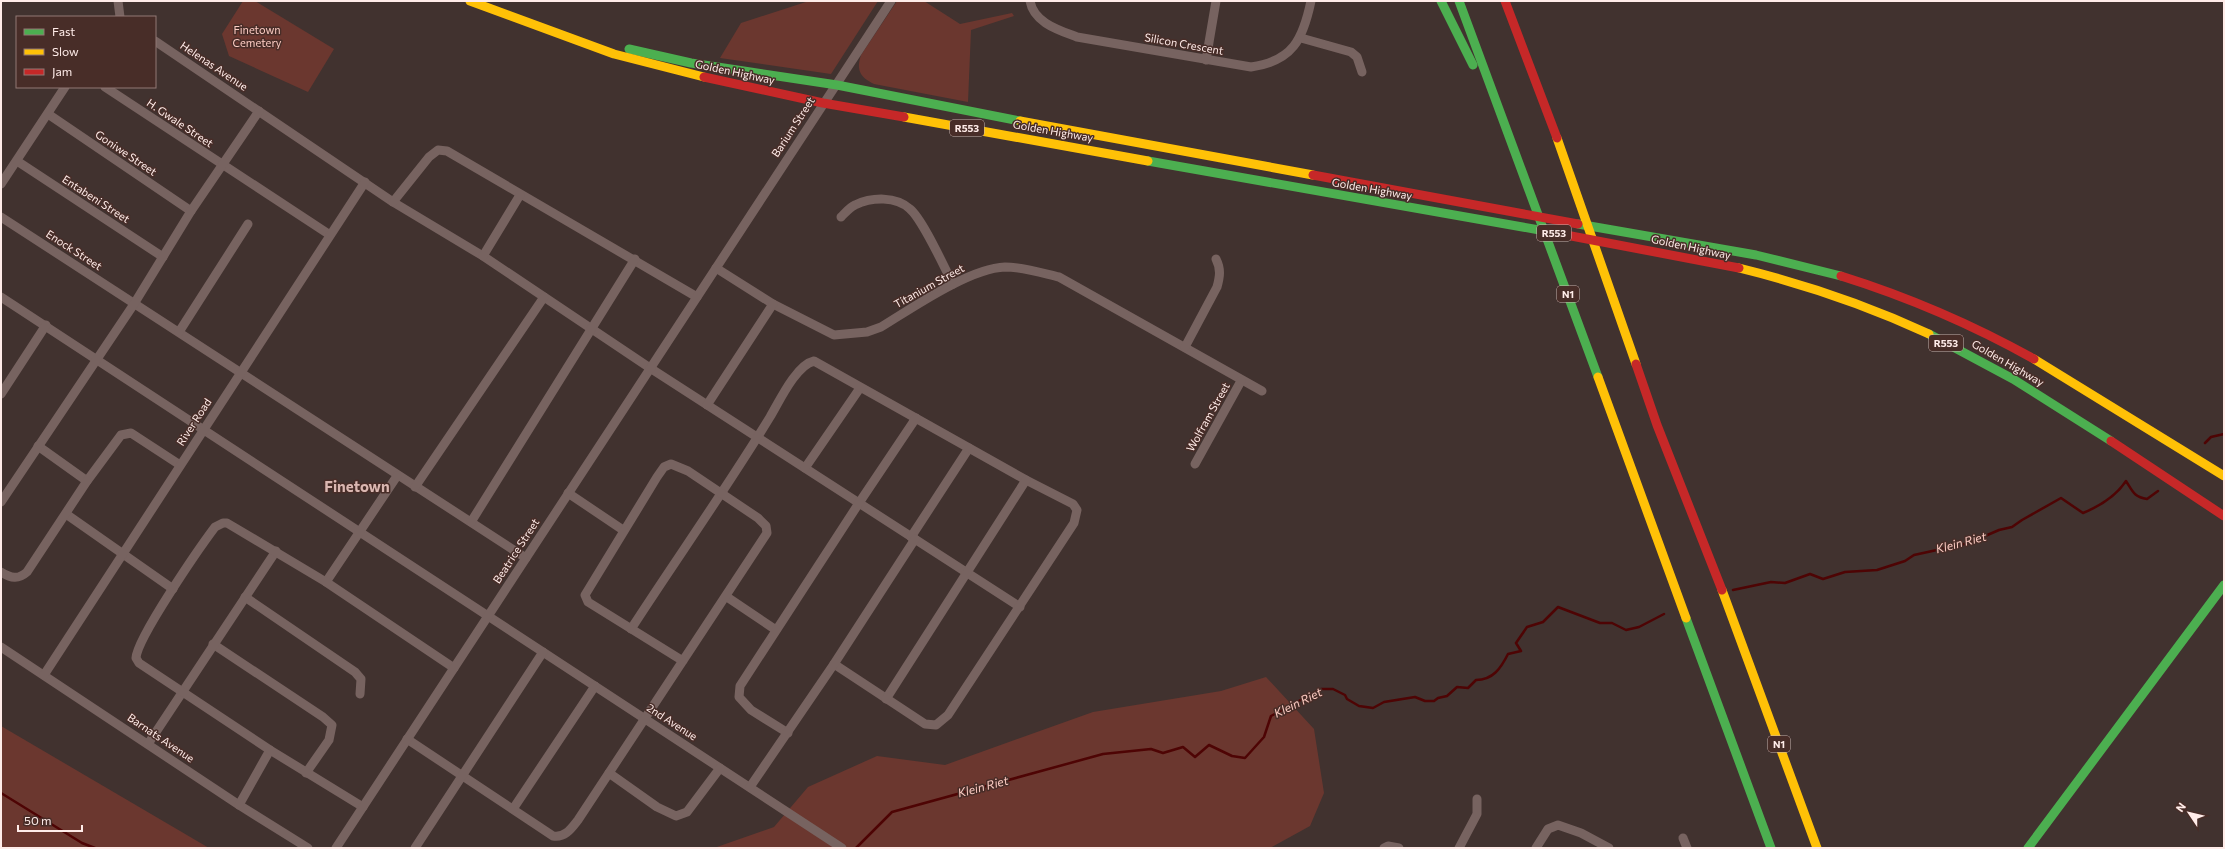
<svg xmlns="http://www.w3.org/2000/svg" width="2225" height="849" viewBox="0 0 2225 849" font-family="Commissioner,sans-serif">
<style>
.green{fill:#6b372f}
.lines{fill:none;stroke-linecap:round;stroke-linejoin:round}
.stream{stroke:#4e0404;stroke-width:2.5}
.street{stroke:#776360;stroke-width:9}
.fast{stroke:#4caf50;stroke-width:9}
.slow{stroke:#ffc107;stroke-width:9}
.jam{stroke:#c62828;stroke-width:9}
.labels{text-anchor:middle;stroke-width:3;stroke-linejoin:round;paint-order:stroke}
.shield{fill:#482d28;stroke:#c8b3af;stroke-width:1}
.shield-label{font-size:10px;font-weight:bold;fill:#ffece9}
.park-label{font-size:11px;fill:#fdccc3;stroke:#482d28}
.street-label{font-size:11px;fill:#ffece9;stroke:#482d28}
.water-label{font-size:12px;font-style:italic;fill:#fbcac1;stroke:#482d28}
.district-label{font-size:15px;font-weight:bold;fill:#dab7b1;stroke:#482d28}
</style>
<rect width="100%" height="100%" fill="#41322f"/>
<g class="green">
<path d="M243 1H255L334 49 308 92 229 56 222 34Z"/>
<path d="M809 1H878L831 74 720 58 741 23Z"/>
<path d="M897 1H924L960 24 1012 13 1014 16 971 30 968 102 874 84C860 77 856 70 861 55Z"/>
<path d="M1266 677 1314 729 1324 793 1310 826 1270 848H714L774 827 808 787 877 756 945 765 1093 712 1221 691Z"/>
<path d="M1 726 209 848H1Z"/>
</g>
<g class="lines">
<g class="stream">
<path d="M2205 443 2211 437 2224 434"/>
<path d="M1733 590 1771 582 1785 583 1810 574 1823 579 1845 572 1877 570 1905 561 1914 555 1969 543 1999 530 2012 527 2022 520 2061 498 2083 513C2100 506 2116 496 2126 481 2133 492 2134 497 2147 499L2158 491"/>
<path d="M1 793 82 843 95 848"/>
<path d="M856 848 892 812 1103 754 1151 749 1163 753 1183 747 1195 757 1209 745 1232 756 1245 758 1264 737 1271 716 1321 689H1333L1345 695 1347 699 1359 706 1373 708 1384 702 1415 697 1425 701H1434L1438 698 1447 696 1457 687 1468 688 1476 680C1493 680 1501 668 1508 654L1521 651 1516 643 1527 627 1543 622 1558 607 1600 623H1612L1626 630 1639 627 1664 614"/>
</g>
<g class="street">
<path d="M118 1 120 17"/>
<path d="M1030 1C1034 23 1059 30 1077 37L1251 67C1293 61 1303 39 1311 1"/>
<path d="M1301 38 1351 52 1357 57 1362 72"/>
<path d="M155 41 393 202 483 256 650 368 1020 607"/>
<path d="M1206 60 1216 1"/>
<path d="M105 87 330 235"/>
<path d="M48 114 191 211"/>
<path d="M17 161 163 257"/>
<path d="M1 184 65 87"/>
<path d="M393 202 429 157 438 150 447 151 697 297"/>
<path d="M1 217 526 558"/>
<path d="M841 217C845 213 850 207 855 205 872 197 896 196 910 209 923 220 944 267 953 284"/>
<path d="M483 256 520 195"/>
<path d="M716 268 773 304 834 335 867 332 881 327C912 308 970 268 1005 267 1023 267 1042 273 1059 277L1262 391"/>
<path d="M1 297 842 848"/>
<path d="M179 332 248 224"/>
<path d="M1185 347 1217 287C1220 276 1221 269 1216 259"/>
<path d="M1 394 46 325"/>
<path d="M707 405 773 304"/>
<path d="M38 446 87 481"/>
<path d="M1195 464 1241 381"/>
<path d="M805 468 860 388"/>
<path d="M415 487 544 297"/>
<path d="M568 493 623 530"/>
<path d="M1 502 134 304 191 211 259 111"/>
<path d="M66 514 173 589"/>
<path d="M471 522 635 259"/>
<path d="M911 537 969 448"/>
<path d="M1 572C11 578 18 580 27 572L87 481 121 435 131 433 180 465"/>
<path d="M326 582 397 476"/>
<path d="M245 597 355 672 361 679 360 694"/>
<path d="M727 597 776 630"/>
<path d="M631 629C677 558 726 489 770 417 779 402 796 365 814 361L1026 480 1073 504 1077 510 1074 523 948 715 936 725 925 724 834 664"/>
<path d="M213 644 323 717 332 725 329 740 306 773"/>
<path d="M1 647 239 805 308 848"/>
<path d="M44 675 365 182"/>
<path d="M886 699 1026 480"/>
<path d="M788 733 751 710 739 697 740 686 859 503 916 418"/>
<path d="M407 739 553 836C565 838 571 829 578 820L767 533 766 526 758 518 688 471 671 464 664 467 657 477 585 595 588 602 683 661"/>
<path d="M148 744 276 551"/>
<path d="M609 773 657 807 676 816 687 812 720 768"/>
<path d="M750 787 834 664 915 539"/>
<path d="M239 805 270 750"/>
<path d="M363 807 270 750 139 663 136 658C137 638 200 547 215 527L223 523H227L326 582 454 668"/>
<path d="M513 809 595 686"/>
<path d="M1683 838 1687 848"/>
<path d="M336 848 891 1"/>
<path d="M415 848 543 652"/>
<path d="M1384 848 1388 846 1399 848"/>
<path d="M1459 848 1477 814V799"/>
<path d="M1536 848 1548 829 1558 825 1581 833 1609 848"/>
</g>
<g class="fast">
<path d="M1441 1 1473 65"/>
<path d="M1459 1 1598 377"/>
<path d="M629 49 691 63 837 85 1020 121"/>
<path d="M1148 161 1545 231"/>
<path d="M1578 224 1756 255 1841 276"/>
<path d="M1929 334 2013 379 2111 441"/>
<path d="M1686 618 1771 848"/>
<path d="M2028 848 2224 585"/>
</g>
<g class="slow">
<path d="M470 1 614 54 704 77"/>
<path d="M904 117 1148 161"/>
<path d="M1020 121 1313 175"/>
<path d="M1557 138 1636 364"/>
<path d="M1739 268C1804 284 1869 306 1929 334"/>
<path d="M2034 359 2224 476"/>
<path d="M1598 377 1686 618"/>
<path d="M1722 590 1817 848"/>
</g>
<g class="jam">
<path d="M1505 1 1557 138"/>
<path d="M704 77 823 103 904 117"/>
<path d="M1313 175 1578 224"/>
<path d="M1545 231 1739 268"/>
<path d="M1841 276C1908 297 1973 325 2034 359"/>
<path d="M1636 364 1657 425 1722 590"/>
<path d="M2111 441 2224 516"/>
</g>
</g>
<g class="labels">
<g class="shield">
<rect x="950" y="120" width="34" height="16" rx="3"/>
<rect x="1537" y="225" width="34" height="16" rx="3"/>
<rect x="1557" y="286" width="22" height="16" rx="3"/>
<rect x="1929" y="335" width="34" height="16" rx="3"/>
<rect x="1768" y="736" width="22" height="16" rx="3"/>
</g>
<g class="shield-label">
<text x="967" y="132">R553</text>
<text x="1554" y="237">R553</text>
<text x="1568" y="298">N1</text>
<text x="1946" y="347">R553</text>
<text x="1779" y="748">N1</text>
</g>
<g class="park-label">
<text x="257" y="34">Finetown<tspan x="257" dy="13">Cemetery</tspan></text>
</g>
<g class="street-label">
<text transform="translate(1184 44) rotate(10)" y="4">Silicon Crescent</text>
<text transform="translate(214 66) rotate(34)" y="4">Helenas Avenue</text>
<text transform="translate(735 72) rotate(12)" y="4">Golden Highway</text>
<text transform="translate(180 123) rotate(34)" y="4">H. Gwale Street</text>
<text transform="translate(793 127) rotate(-57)" y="4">Barium Street</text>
<text transform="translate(1053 131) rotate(10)" y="4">Golden Highway</text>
<text transform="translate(126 153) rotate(34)" y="4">Goniwe Street</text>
<text transform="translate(1372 189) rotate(10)" y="4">Golden Highway</text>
<text transform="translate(96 199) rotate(33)" y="4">Entabeni Street</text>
<text transform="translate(1691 247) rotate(12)" y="4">Golden Highway</text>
<text transform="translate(74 250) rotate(33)" y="4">Enock Street</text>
<text transform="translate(929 286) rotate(-29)" y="4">Titanium Street</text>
<text transform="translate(2008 363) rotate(30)" y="4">Golden Highway</text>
<text transform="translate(1208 417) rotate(-61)" y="4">Wolfram Street</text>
<text transform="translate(194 422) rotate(-57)" y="4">River Road</text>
<text transform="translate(516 551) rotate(-57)" y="4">Beatrice Street</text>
<text transform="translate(672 722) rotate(33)" y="4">2nd Avenue</text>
<text transform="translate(161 738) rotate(34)" y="4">Barnats Avenue</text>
</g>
<g class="water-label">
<text transform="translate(1961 543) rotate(-15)" y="4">Klein Riet</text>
<text transform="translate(1298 703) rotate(-26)" y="4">Klein Riet</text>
<text transform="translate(983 787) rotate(-15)" y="4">Klein Riet</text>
</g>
<g class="district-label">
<text x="357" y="492">Finetown</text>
</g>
</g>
<rect width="2225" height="849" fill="none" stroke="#ffece9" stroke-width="4"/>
<rect x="16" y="16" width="140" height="72" fill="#482d28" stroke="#917975"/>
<rect x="24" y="29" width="20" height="6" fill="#4caf50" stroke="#917975"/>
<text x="52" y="36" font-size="12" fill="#ffece9">Fast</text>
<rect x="24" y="49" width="20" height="6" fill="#ffc107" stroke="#917975"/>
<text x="52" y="56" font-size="12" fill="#ffece9">Slow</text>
<rect x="24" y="69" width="20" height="6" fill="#c62828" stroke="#917975"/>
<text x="52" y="76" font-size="12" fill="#ffece9">Jam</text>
<g transform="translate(2189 813) rotate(305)" stroke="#482d28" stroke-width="3" paint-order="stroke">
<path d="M0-3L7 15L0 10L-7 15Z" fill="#ffece9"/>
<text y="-6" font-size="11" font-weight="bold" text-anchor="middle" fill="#ffece9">N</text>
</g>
<path d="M18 825v6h64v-6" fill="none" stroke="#ffece9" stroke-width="2"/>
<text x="24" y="825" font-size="12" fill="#ffece9" stroke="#482d28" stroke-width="3" paint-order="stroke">50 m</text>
</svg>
